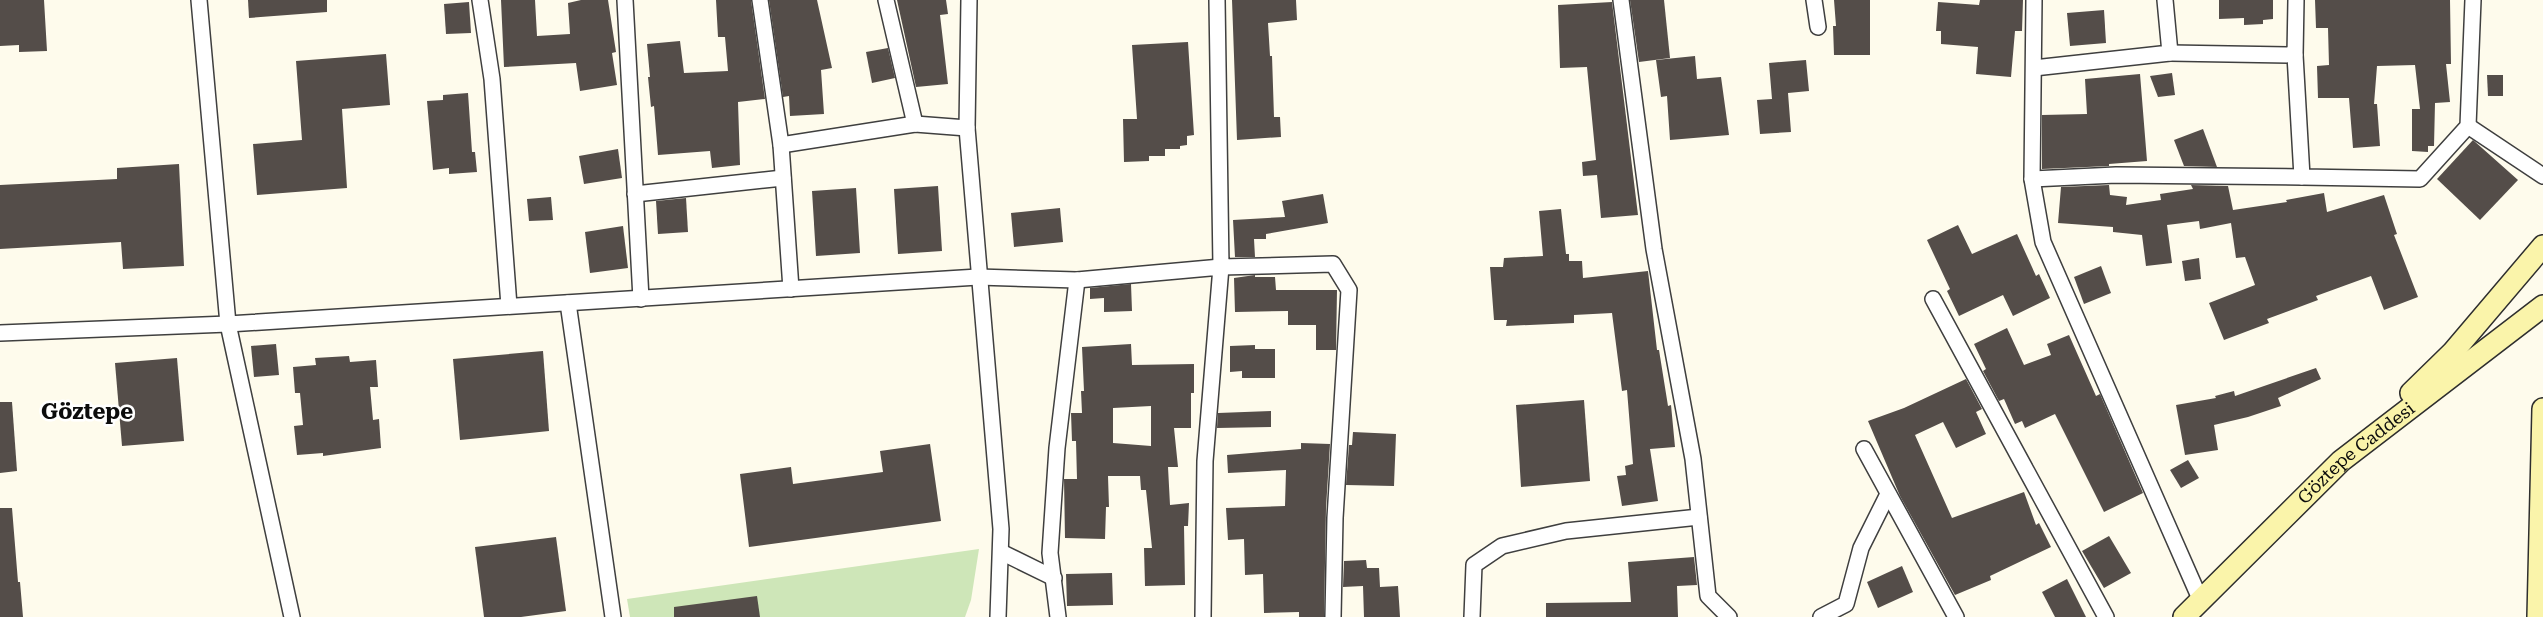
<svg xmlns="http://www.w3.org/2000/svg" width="2543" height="617" viewBox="0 0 2543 617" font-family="'Roboto Serif',serif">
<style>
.green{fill:#cee6b8}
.building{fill:#544d49;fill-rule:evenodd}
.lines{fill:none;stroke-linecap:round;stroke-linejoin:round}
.street-casing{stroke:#3f3f3f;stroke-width:18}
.secondary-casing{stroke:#2e2e2e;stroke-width:24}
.street{stroke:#fff;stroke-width:15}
.secondary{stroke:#faf4aa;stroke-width:21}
.labels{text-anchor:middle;stroke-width:5;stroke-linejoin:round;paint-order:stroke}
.street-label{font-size:18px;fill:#0c0c0c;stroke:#fff}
.district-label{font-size:22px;font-weight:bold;fill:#0c0c0c;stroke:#fff}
</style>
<rect width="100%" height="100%" fill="#fefbec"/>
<path class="green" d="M979 549 971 600 965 617H630L627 599Z"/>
<g class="building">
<path d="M0 0H44L47 51 19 52V45L0 46Z"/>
<path d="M248 0H327V12L249 18Z"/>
<path d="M501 0H535L537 36 570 34 568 3 581 0H608L616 52 612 53 617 85 580 91 576 63 504 67Z"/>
<path d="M716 0H751L765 99 738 102 740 165 712 168 710 151 658 155 654 106 651 107 648 77H650L647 44 680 41 684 73 728 71 725 37H718Z"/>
<path d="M769 0H817L832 68 821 70 824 114 790 116 789 96 783 97Z"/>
<path d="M897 0H946L948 14 940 15 948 84 916 87Z"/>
<path d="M1232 0H1296L1297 20 1268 23 1270 56H1272L1274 117H1280L1281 137 1237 140Z"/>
<path d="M1630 0H1664L1670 58 1639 62Z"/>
<path d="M1834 0H1870V55H1834L1833 26H1836Z"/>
<path d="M1980 0H2023L2022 31H2015L2011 77 1976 74 1978 47 1941 44V31H1936L1938 2 1979 5Z"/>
<path d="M2219 0H2273V19L2263 20V24L2244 25V18L2219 19Z"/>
<path d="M2315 0H2450L2451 64H2446L2450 102 2435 103 2434 146H2428V152L2412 151V109H2420L2415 65 2377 66 2374 104H2377L2380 146 2353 148 2349 98H2318L2317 66 2329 65 2328 28H2316Z"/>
<path d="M469 2 471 33 446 34 444 4Z"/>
<path d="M1612 2 1638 215 1601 218 1597 175 1583 176 1582 162 1596 160 1587 67 1560 68 1558 5Z"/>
<path d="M2104 10 2106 43 2070 46 2067 13Z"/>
<path d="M1188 42 1194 135 1187 136V145L1180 146V149H1165V156H1149V161L1124 162 1123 119H1137L1132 45Z"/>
<path d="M888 48 895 78 872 83 866 52Z"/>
<path d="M386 54 390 105 342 109 347 188 257 195 253 144 302 140 296 61Z"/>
<path d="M1695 56 1697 79 1721 77 1729 135 1670 140 1667 96 1661 97 1656 60Z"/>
<path d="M1806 60 1809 91 1788 93 1791 132 1760 134 1757 100 1772 99 1769 63Z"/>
<path d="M2172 73 2175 95 2158 97 2150 76Z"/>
<path d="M2140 74 2147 161 2109 164V166L2042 169V115L2087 114 2085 79Z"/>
<path d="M2487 75H2503V96H2488Z"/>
<path d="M468 93 472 152H475L477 172 449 174V168L433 170 427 101 443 100V95Z"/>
<path d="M2203 129 2217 167 2184 166 2174 140Z"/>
<path d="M2473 140 2518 180 2480 220 2437 179Z"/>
<path d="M618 149 622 178 584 184 579 156Z"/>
<path d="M179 164 184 266 123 269 121 242 0 249V185L117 179V168Z"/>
<path d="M2109 185 2110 195 2127 197 2126 205 2161 200 2160 194 2193 189 2191 185 2228 186 2233 210 2287 202 2286 200 2324 193 2327 212 2384 195 2397 234 2394 235 2418 297 2384 310 2371 276 2316 296 2318 300 2267 319 2269 323 2224 340 2209 303 2255 285 2245 257 2236 258 2231 223 2200 229 2199 221 2167 225 2172 263 2146 266 2142 235 2113 232V227L2058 223 2061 187Z"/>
<path d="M938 186 942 251 898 254 894 189Z"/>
<path d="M856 188 860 253 816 256 812 191Z"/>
<path d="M1323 194 1328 223 1266 234V239H1254L1255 257H1235L1233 220 1285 217 1282 201Z"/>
<path d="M551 197 553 220 529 221 527 199Z"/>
<path d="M686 198 688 232 658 234 656 201Z"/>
<path d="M1060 208 1063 242 1014 247 1011 213Z"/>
<path d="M1561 209 1566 254H1569V261H1582L1583 278 1648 271 1657 350H1659L1668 406 1671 405 1675 447 1650 449 1658 501 1622 506 1617 476 1626 475 1625 466 1633 464 1627 390 1622 391 1612 313 1574 315V323L1506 326 1507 320H1494L1490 267H1503L1504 258 1543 256 1539 211Z"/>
<path d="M1958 225 1972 254 2017 234 2036 276 2039 274 2050 298 2013 316 2003 295 1959 316 1947 291 1950 289 1927 240Z"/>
<path d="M623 226 628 268 590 273 585 232Z"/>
<path d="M2199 258 2201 279 2185 281 2182 261Z"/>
<path d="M2101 266 2111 293 2084 304 2074 277Z"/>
<path d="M1255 275V277H1275L1276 290H1337L1336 350H1316V325H1288V311L1235 312 1234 278Z"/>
<path d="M1131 284 1132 311 1104 312V298L1090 299V288Z"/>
<path d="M2007 328 2024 365 2051 355 2047 344 2069 335 2096 396 2100 394 2143 493 2104 512 2055 414 2025 428 2022 421 2015 424 2004 399 1999 401 1983 371 1986 369 1974 344Z"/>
<path d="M276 344 279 375 254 377 251 346Z"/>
<path d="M1131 344 1132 365 1194 364V393H1191V428H1174L1178 467H1168L1170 505 1189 503 1188 526H1184L1185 585 1145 586 1144 548H1152L1146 490H1141L1140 476H1108L1109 507H1106L1105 539 1065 538 1064 479H1077L1076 441H1072L1071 413H1082L1081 391H1084L1082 347ZM1151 406V446L1113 443V408Z"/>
<path d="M1255 345V349H1275V378H1242V371L1230 372V346Z"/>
<path d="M543 351 549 431 460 440 453 359Z"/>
<path d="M349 356 350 362 376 360 378 387H370L373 420 379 419 381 448 323 456V453L297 455 294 426 303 425 300 393H295L293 367 316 365 315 358Z"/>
<path d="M177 358 184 441 122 446 115 363Z"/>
<path d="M2316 368 2321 379 2278 398 2281 406 2248 417 2214 425 2218 450 2185 455 2176 405 2216 398 2215 396 2234 391 2235 396Z"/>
<path d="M1966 379 1982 409 1976 412 1986 434 1956 448 1943 422 1915 435 1952 518 2024 492 2036 525 2039 523 2051 547 1990 576 1991 580 1955 595 1900 496 1868 421 1904 408Z"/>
<path d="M1584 400 1590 481 1521 487 1516 405Z"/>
<path d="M0 402H12L17 471 0 473Z"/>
<path d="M1271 411V427L1217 428 1218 413Z"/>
<path d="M1353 432 1396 434 1394 486 1346 485 1349 445H1352Z"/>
<path d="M1301 443 1330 444 1326 508 1324 617H1299V612L1264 613 1263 574 1245 575 1244 539 1228 540 1226 508 1285 506 1286 470 1228 473 1227 455 1301 449Z"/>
<path d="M930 444 941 521 749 547 740 474 791 467 793 484 883 472 880 451Z"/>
<path d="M2188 460 2199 478 2181 488 2170 470Z"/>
<path d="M0 508H12L18 582H20L23 617H0Z"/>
<path d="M2109 536 2131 573 2104 588 2082 551Z"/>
<path d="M556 537 566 611 521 617H484L475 547Z"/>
<path d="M1694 557 1697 585 1677 586 1678 617H1546V603L1631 602 1628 562Z"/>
<path d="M1366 560 1367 568H1379L1380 587 1398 586 1400 617H1364L1363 586 1343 587 1344 561Z"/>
<path d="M1902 566 1913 592 1878 608 1867 582Z"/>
<path d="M1112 573 1113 605 1067 606 1066 574Z"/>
<path d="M2067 579 2086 617H2055L2042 592Z"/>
<path d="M757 596 760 617H674V607Z"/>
</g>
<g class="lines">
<defs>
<g id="street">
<path d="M199 0 228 324 292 617"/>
<path d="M480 0 492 79 509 306"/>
<path d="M625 0 641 299"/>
<path d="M760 0 781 145 791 289"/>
<path d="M886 0 915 124"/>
<path d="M969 0 967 128 1001 529 998 617"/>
<path d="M1217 0 1221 267 1333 264 1349 290 1335 518 1333 617"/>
<path d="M1621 0 1654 249 1693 459 1708 596 1729 617"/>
<path d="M1814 0 1818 27"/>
<path d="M2034 0 2032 179 2043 242 2201 601"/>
<path d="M2296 0 2295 55 2302 177 2420 179 2468 126 2473 0"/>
<path d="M2170 53 2295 55"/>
<path d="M2034 68 2170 53 2165 0"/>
<path d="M2468 126 2543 176"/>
<path d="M781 145 915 124 967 128"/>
<path d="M2032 179 2116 175 2302 177"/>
<path d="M635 194 783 178"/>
<path d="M1933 299 2106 617"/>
<path d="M568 303 613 617"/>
<path d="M0 333 228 324 978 277 1077 280 1221 267 1205 461 1203 617"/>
<path d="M1864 449 1956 617"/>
<path d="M1001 552 1054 578"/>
<path d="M1058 617 1050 553 1057 448 1077 280"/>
<path d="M1472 617 1474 565 1502 546 1566 531 1699 517"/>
<path d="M1821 617 1846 604 1861 548 1888 494"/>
</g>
<g id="secondary">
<path d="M2411 393 2453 352 2543 246"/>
<path id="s1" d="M2184 617 2341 461 2543 306"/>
<path d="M2538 617 2543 409"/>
</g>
</defs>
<use href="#street" class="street-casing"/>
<use href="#secondary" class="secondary-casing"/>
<use href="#street" class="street"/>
<use href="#secondary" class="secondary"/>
</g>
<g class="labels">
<g class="street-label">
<text dy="6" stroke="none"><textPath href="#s1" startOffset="238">Göztepe Caddesi</textPath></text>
</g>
<g class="district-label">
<text x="87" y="419">Göztepe</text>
</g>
</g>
</svg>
